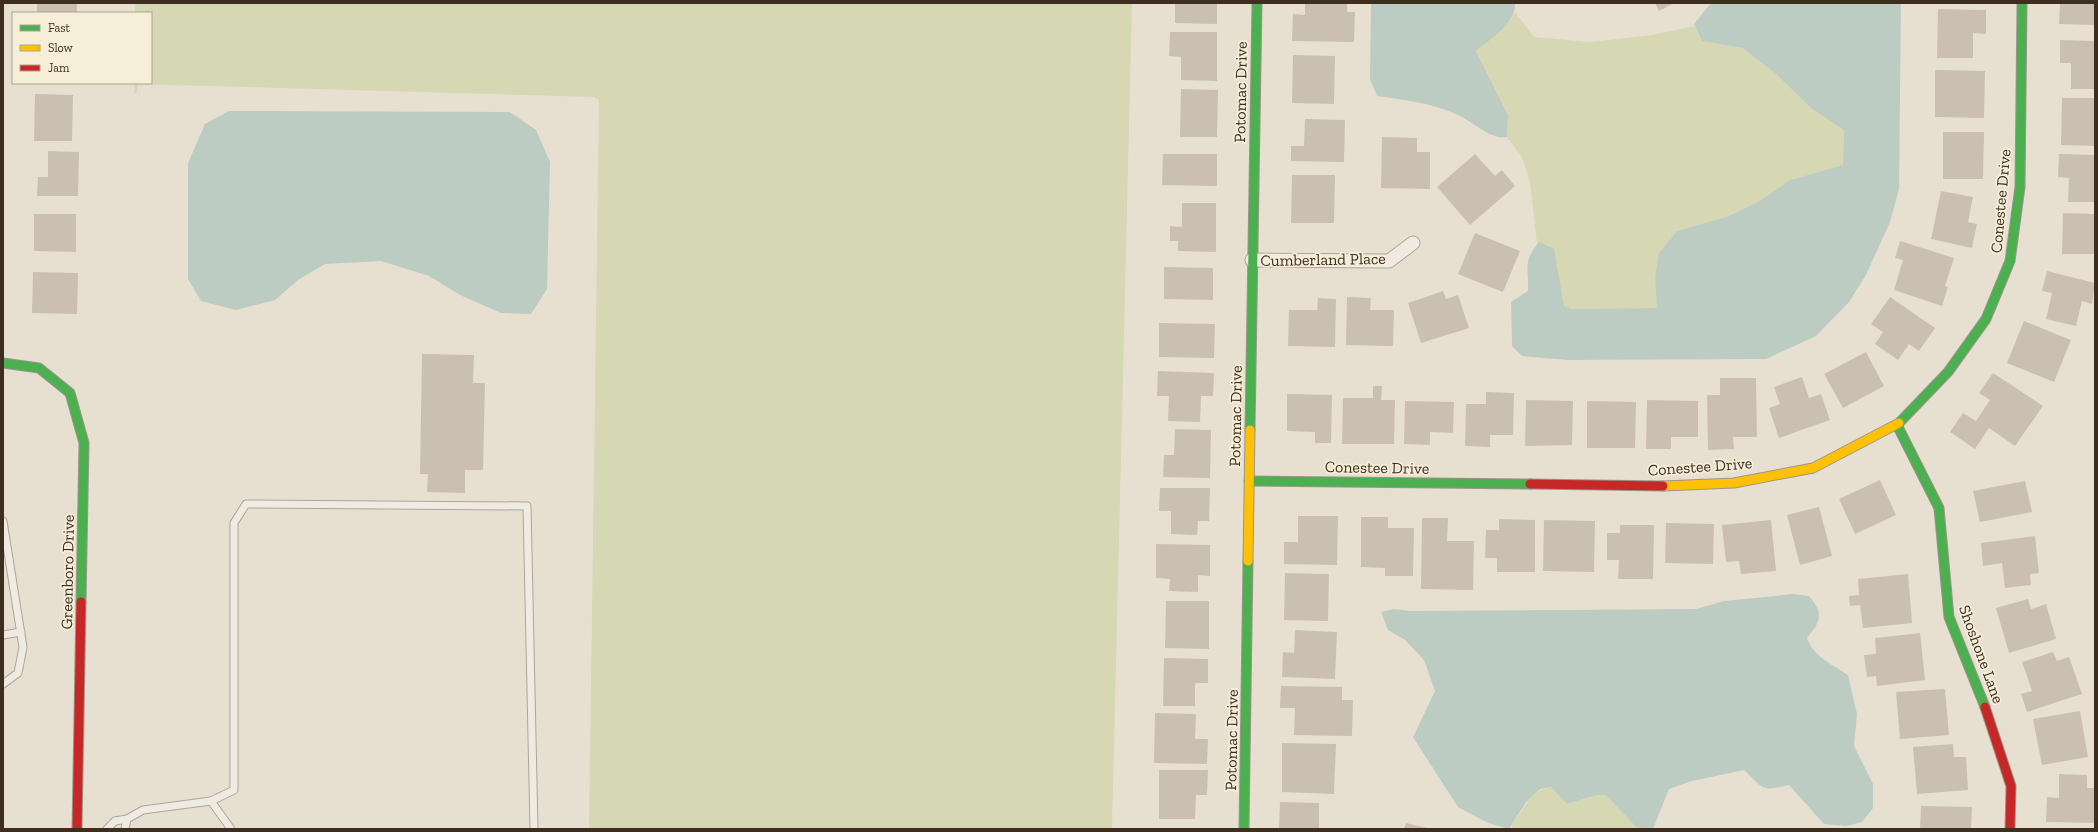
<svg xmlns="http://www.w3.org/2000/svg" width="2098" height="832" viewBox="0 0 2098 832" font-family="'Zilla Slab',serif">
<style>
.green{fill:#d6d7b3}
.water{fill:#bcccc2}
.building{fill:#cbbfb2}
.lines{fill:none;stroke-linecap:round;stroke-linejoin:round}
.lane-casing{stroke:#ada599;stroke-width:9}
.street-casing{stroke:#ada599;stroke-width:15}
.fast-casing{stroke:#9c958a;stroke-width:11}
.slow-casing{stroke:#9c958a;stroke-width:11}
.jam-casing{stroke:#9c958a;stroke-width:11}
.lane{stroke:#efebe3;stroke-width:7}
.street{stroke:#efebe3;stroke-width:13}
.fast{stroke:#4caf50;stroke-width:9}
.slow{stroke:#ffc107;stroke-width:9}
.jam{stroke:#c62828;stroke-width:9}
.labels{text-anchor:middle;stroke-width:3.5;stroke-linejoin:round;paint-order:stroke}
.street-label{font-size:16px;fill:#3d2e20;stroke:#f7eed8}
</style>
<rect width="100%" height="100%" fill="#e7e0d1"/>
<g class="green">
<path d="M135 3H1132L1112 829H589L599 100 594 97 138 84 137 93H134V83H151V13H135Z"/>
<path d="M1515 12 1534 37 1590 42 1652 35 1695 26 1702 41 1743 48 1776 74 1812 109 1844 130 1843 165 1790 180 1758 202 1726 217 1677 231 1655 277 1658 308 1572 309 1564 306 1561 289 1539 242 1537 244 1530 182 1522 157 1507 137 1508 115 1476 51 1511 20Z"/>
<path d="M1551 787 1568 804 1597 795H1607L1638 829H1512C1512 822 1515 821 1519 815 1529 800 1532 791 1551 787Z"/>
</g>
<g class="water">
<path d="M1371 3H1515C1516 24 1491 38 1476 51L1508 115 1507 137C1490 140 1474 122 1458 115 1433 103 1404 100 1377 96L1370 79Z"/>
<path d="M1711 3H1901L1899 189 1890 222 1866 275 1849 302 1816 336 1766 359 1567 360 1522 356 1512 346 1511 302 1528 291C1529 267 1522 263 1539 242L1554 249 1564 306 1572 309 1657 308 1655 277 1659 253 1677 231 1726 217 1758 202 1790 180 1843 165 1844 130 1812 109 1776 74 1743 48 1702 41 1694 24Z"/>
<path d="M229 111 510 112 536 130 550 162 547 289 531 314 501 313 460 295 429 276 381 261 325 264 298 280 275 300 236 310 201 301 188 279V163L205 124Z"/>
<path d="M1794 594 1809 596C1824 614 1821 621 1807 638 1813 656 1833 665 1848 675L1857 714 1854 746 1873 784V808L1862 822 1846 826 1824 824 1789 785C1761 792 1764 789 1744 770L1692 781 1669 789 1653 829H1638L1606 795H1597L1567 804 1551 787 1540 789 1526 802 1509 829 1488 823 1458 807 1413 737 1435 691 1424 660 1405 640 1388 630 1381 612 1394 609 1411 611 1696 609 1724 601Z"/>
</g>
<g class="building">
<rect x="37" y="3" width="40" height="10"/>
<path d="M1175 3H1217V24L1175 23Z"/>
<path d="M1305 3H1347V12H1355L1354 42 1292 41 1293 14 1305 15Z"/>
<path d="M1655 3H1674L1659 11Z"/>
<path d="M2060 3H2095V25L2059 24Z"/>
<path d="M1938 9 1986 10V34L1973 33V58H1937Z"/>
<path d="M1170 32H1217V81L1181 80V57L1169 56Z"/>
<path d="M2060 40 2095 41V89H2071V63H2060Z"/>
<path d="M1293 55 1335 56 1334 104 1292 103Z"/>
<path d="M1935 70 1985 71 1984 118 1935 117Z"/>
<path d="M1181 89 1218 90 1217 137H1180Z"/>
<path d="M35 94 73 95 72 141H34Z"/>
<path d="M2062 98H2095V146L2061 145Z"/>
<path d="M1305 119 1345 120 1344 162 1291 161V146H1304Z"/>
<path d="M1943 132H1984L1983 179H1943Z"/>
<path d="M1382 137 1417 138V152H1430V189L1381 188Z"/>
<path d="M48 151 79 152 78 196H37L38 177H48Z"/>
<path d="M1163 154H1217V186L1162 185Z"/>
<path d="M1475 154 1495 176 1502 170 1515 186 1470 225 1437 187Z"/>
<path d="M2059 154 2095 155V202H2068L2069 178 2058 177Z"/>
<path d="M1292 175H1335L1334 223H1291Z"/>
<path d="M1941 191 1973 197 1968 222 1977 224 1972 248 1931 239Z"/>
<path d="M1182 203H1216V252L1178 251V241H1170V226L1182 227Z"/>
<path d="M2063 213 2095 214V254H2062Z"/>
<path d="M34 214H76V252L34 251Z"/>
<path d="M1475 233 1520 251 1503 292 1458 274Z"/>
<path d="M1900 241 1954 258 1945 286 1948 287 1942 306 1894 290 1903 260 1895 258Z"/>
<path d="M1164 267 1213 268V300L1164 299Z"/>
<path d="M2047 271 2095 283 2092 304 2082 301 2076 326 2046 319 2052 293 2042 291Z"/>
<path d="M33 272 78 273 77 314 32 313Z"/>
<path d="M1443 291 1446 299 1458 295 1469 328 1421 343 1408 303Z"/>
<path d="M1347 297 1371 298 1370 310H1394L1393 346 1346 345Z"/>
<path d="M1890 297 1935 328 1919 351 1909 344 1898 360 1875 344 1883 332 1871 324Z"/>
<path d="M1318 298 1336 299 1335 347 1288 346 1289 310H1317Z"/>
<path d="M2024 321 2071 340 2054 382 2007 363Z"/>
<path d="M1159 323 1215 324 1214 358 1159 357Z"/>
<path d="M1866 352 1884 386 1843 408 1824 374Z"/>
<path d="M422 354 474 355 473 383H485L483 470H465V493L427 492 428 474H420Z"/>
<path d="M1158 371 1214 373 1213 396H1201L1200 422 1168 421 1169 396H1157Z"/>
<path d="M1993 373 2043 406 2015 446 1989 428 1975 449 1950 432 1963 413 1976 421 1990 400 1979 393Z"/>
<path d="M1802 377 1809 398 1821 394 1830 420 1779 438 1769 408 1780 404 1774 387Z"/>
<path d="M1720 378H1756L1757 437H1733L1734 449 1708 450 1707 395H1720Z"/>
<path d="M1373 386H1382L1381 400H1395L1394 444H1342L1343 398H1373Z"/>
<path d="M1486 392 1514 393 1513 435H1490V447L1465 446 1466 404H1486Z"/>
<path d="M1287 394 1332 395 1331 443H1315V432L1287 431Z"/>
<path d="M1526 400 1573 401 1572 445 1525 446Z"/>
<path d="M1647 400 1698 401V437H1671V449H1646Z"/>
<path d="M1405 401 1454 402 1453 433 1430 432V445L1404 444Z"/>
<path d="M1587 401 1636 402 1635 448H1587Z"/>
<path d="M1175 429 1211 430 1210 478 1163 477 1164 455H1174Z"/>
<path d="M1880 480 1896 515 1855 534 1839 499Z"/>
<path d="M2025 481 2032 512 1980 522 1973 491Z"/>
<path d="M1160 488H1210L1209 521H1198L1197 535 1171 534V511H1159Z"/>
<path d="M1819 507 1832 556 1800 565 1787 515Z"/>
<path d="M1298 516H1338L1337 565 1284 564V542H1298Z"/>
<path d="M1361 517H1388V528H1414L1413 576H1385V568L1361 567Z"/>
<path d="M1422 518H1448L1447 541H1474L1473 590 1421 589Z"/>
<path d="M1499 519 1535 520V572H1497V558H1485L1486 530H1499Z"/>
<path d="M1544 520 1595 521 1594 572 1543 571Z"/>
<path d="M1771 520 1776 571 1741 574 1739 561 1726 562 1722 525Z"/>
<path d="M1666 523 1714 524 1713 564 1665 563Z"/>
<path d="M1620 525H1654L1653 579H1618L1619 560H1607V533H1620Z"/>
<path d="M2035 536 2039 573 2030 574 2031 585 2005 588 2002 563 1983 566 1981 543Z"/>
<path d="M1156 544 1210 545V576L1198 575V592L1169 591 1170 579 1156 578Z"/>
<path d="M1285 573 1329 574 1328 621 1284 620Z"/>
<path d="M1908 574 1912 623 1863 628 1860 605 1850 606 1849 596 1859 595 1858 579Z"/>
<path d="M2028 599 2031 609 2046 604 2056 639 2009 653 1996 608Z"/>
<path d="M1166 601H1209V649L1165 648Z"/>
<path d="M1295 630 1337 632 1335 679 1282 677 1283 652 1294 653Z"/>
<path d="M1920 633 1925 680 1877 686 1876 676 1867 677 1864 655 1876 654 1875 638Z"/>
<path d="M2053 652 2057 661 2069 657 2082 694 2027 712 2021 694 2032 691 2022 662Z"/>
<path d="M1164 658 1208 659V683H1195V706H1163Z"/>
<path d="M1281 686 1342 687V700H1353L1352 736 1294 735 1295 708H1280Z"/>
<path d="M1945 689 1949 735 1900 739 1896 692Z"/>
<path d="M2080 711 2088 757 2042 765 2033 719Z"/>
<path d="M1155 713 1196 714 1195 739H1208L1207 764 1154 763Z"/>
<path d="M1282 743 1336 744 1334 794 1282 792Z"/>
<path d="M1953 744 1954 757H1966L1968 790 1917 794 1913 747Z"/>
<path d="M1159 770H1208L1207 795H1196L1195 819H1159Z"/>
<path d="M2059 774 2087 775V788H2095V823L2046 822 2047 797 2059 798Z"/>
<path d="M1280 802 1319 803V829L1279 828Z"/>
<path d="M1921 806 1972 807 1971 829H1920Z"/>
<path d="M1406 823 1427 828V829H1404Z"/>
</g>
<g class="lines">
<defs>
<g id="lane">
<path d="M3 521 23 647 18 673 3 684"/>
<path d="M3 635 21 632"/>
<path d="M211 801 231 829"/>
<path d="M107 829 115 821 127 819 143 810 211 801 234 790V523L246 504 527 506 534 829"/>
<path d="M125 829 127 819"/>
</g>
<path id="street" d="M1252 260 1389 261 1413 243"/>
<g id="fast">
<path d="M3 363 39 368 70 393 84 443 81 602"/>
<path d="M1899 423 1948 372 1986 319 2010 261 2020 187 2022 3"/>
<path d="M1897 425 1939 508 1949 617 1985 707"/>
<path d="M1250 430 1257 3"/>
<path d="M1249 481 1530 484"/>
<path d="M1244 829 1248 561"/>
</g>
<g id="slow">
<path d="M1663 486 1734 483 1813 468 1899 423"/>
<path d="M1248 561 1250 430"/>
</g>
<g id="jam">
<path d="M1530 484 1663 486"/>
<path d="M1985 707 2011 786 2010 829"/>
<path d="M77 829 81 602"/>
</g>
</defs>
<use href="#lane" class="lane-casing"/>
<use href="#street" class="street-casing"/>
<use href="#fast" class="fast-casing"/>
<use href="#slow" class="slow-casing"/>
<use href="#jam" class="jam-casing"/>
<use href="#lane" class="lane"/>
<use href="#street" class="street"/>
<use href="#fast" class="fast"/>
<use href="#slow" class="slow"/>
<use href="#jam" class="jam"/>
</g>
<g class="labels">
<g class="street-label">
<text transform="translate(1240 92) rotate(-89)" y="6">Potomac Drive</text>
<text transform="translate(2000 201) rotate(-85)" y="6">Conestee Drive</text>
<text transform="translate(1323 259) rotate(-1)" y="6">Cumberland Place</text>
<text transform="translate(1235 416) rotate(-89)" y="6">Potomac Drive</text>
<text transform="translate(1700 466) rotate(-4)" y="6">Conestee Drive</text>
<text transform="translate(1377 467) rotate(1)" y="6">Conestee Drive</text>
<text transform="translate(67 572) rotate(-89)" y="6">Greenboro Drive</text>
<text transform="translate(1982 654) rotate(70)" y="6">Shoshone Lane</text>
<text transform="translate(1231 740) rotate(-89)" y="6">Potomac Drive</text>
</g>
</g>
<rect width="2098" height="832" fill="none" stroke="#3d2e20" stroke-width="8"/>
<rect x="12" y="12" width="140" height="72" fill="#f7eed8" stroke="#ada18e"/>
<rect x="20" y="25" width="20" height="6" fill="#4caf50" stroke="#ada18e"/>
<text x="48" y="32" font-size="12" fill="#3d2e20">Fast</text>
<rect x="20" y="45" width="20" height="6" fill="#ffc107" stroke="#ada18e"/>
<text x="48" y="52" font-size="12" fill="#3d2e20">Slow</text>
<rect x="20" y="65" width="20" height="6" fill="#c62828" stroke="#ada18e"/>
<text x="48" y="72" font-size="12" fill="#3d2e20">Jam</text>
</svg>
